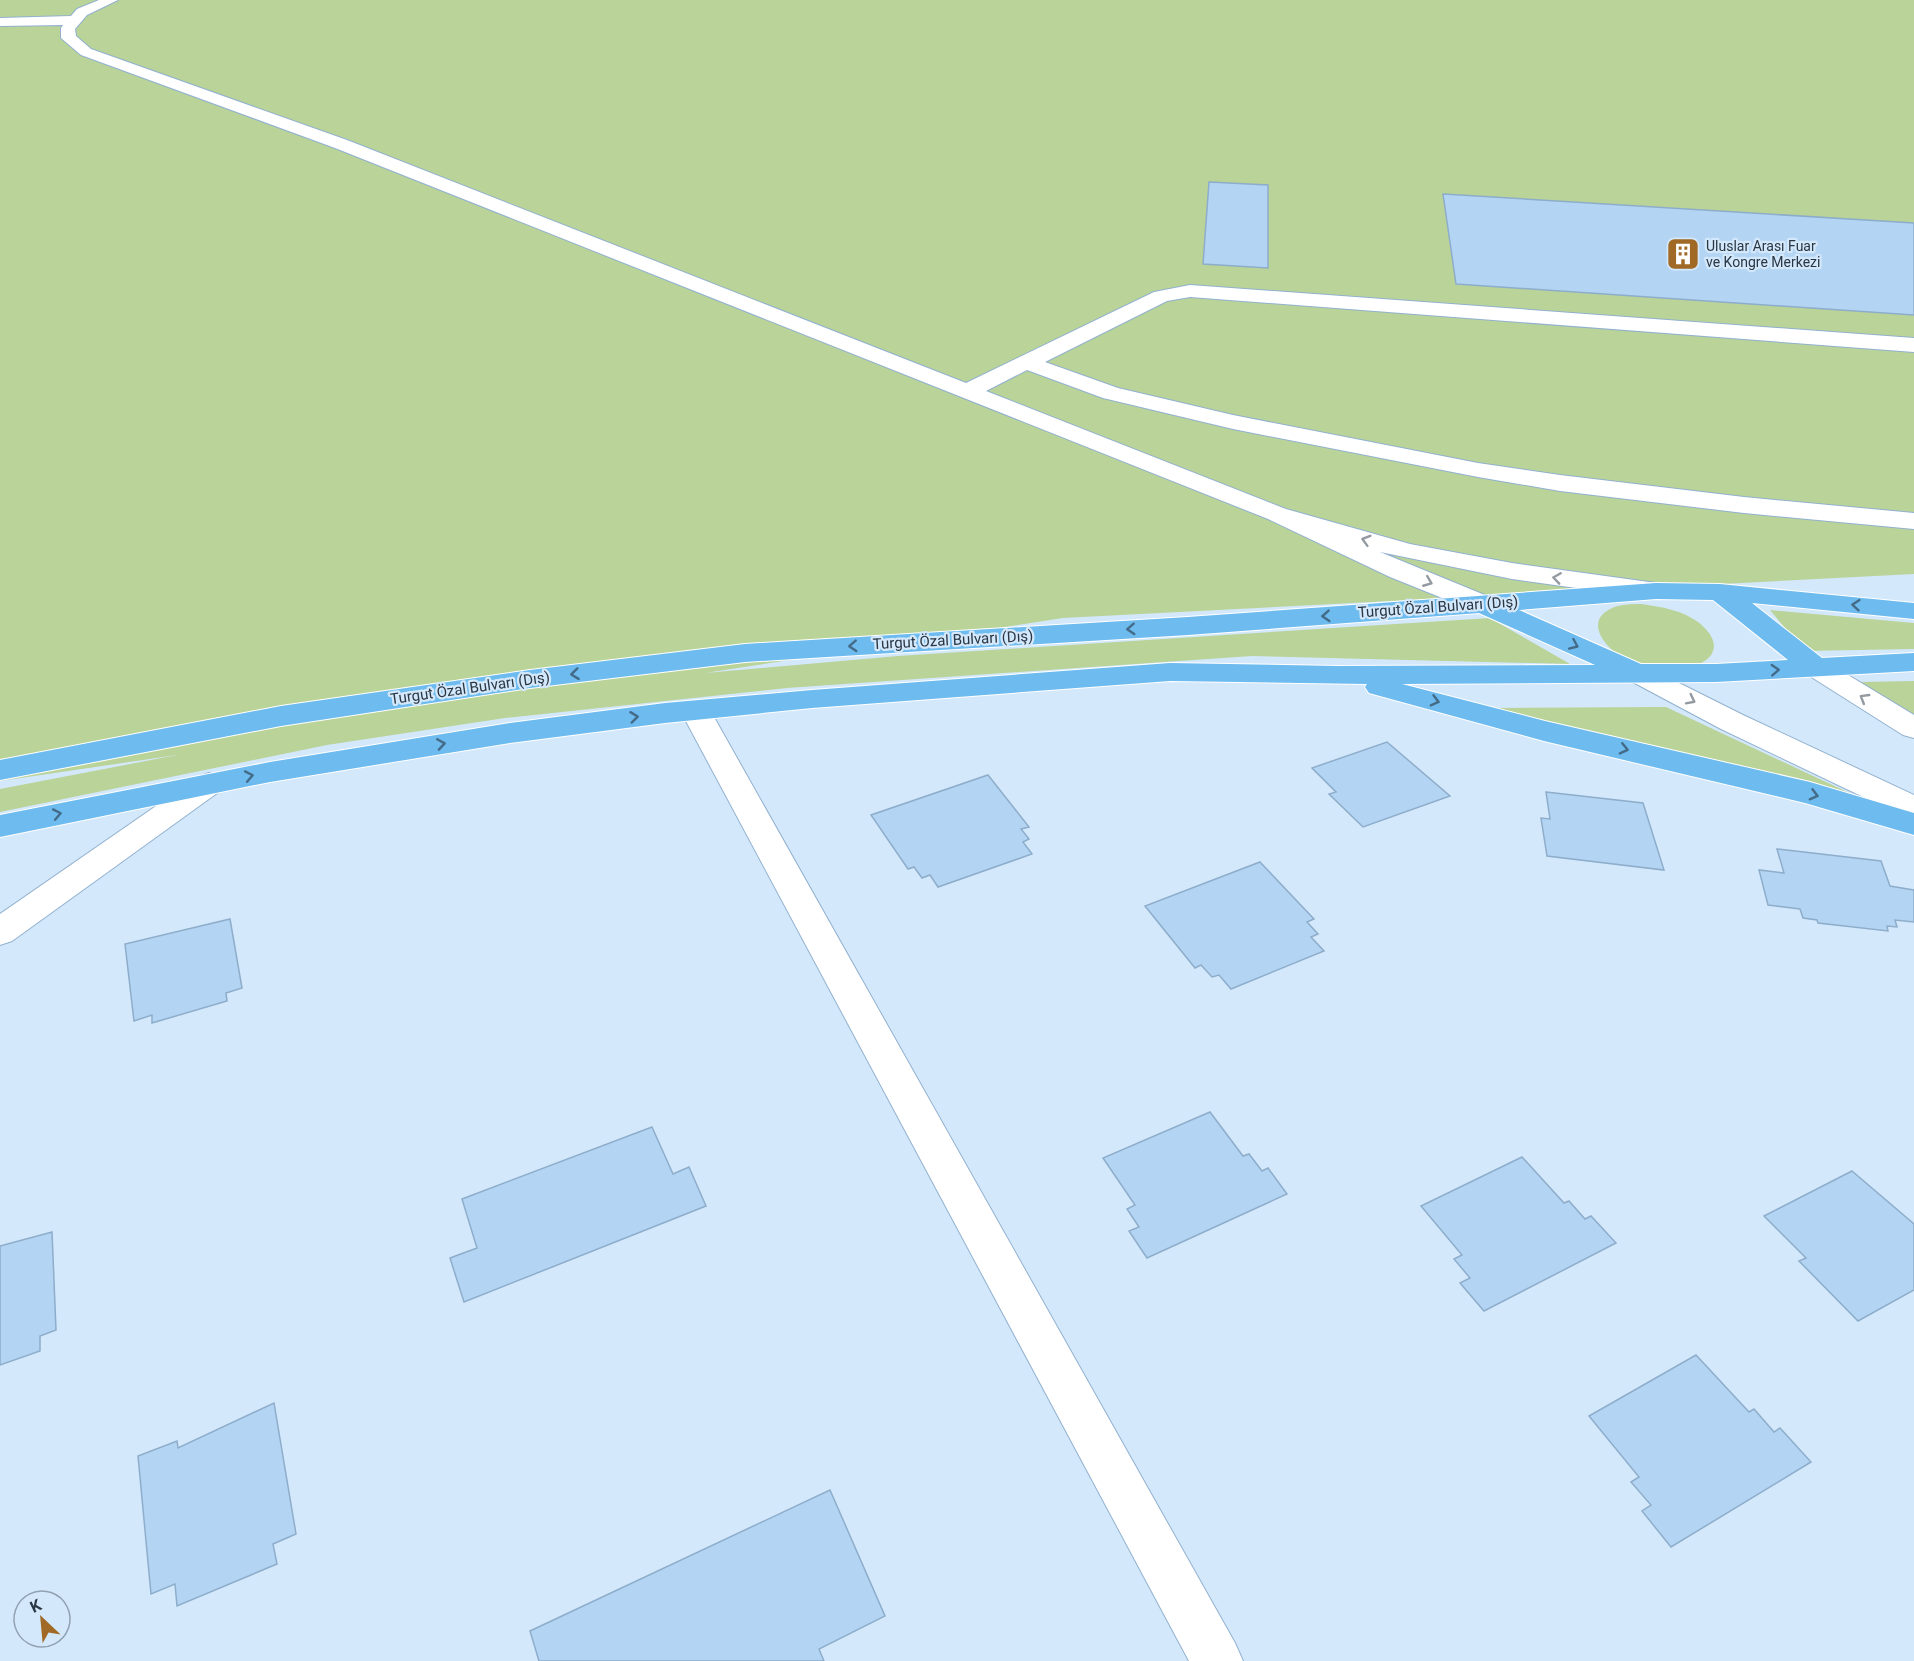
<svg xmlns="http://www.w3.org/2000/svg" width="1914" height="1661" viewBox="0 0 1914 1661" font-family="Roboto,sans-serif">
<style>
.green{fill:#bad398}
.building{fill:#b3d4f3;stroke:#8dadcb;stroke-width:1.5}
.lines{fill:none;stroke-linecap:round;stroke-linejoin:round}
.minor-casing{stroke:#91b1cf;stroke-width:2}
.major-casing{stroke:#fff;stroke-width:2}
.minor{fill:#fff;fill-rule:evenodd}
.major{fill:#6dbbef;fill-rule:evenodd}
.oneway{stroke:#949aa1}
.oneway2{stroke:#446b88}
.labels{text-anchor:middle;stroke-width:4.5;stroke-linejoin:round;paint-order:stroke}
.far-poi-label{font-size:14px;fill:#293643;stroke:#d4e8fb;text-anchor:start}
.street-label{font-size:15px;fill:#293643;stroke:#d4e8fb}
</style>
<rect width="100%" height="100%" fill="#d4e8fb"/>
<g class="green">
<path d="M0 0H1914V574L1063 618 705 673 898 656 1490 618 1570 664 1252 656 787 688 505 718 327 745 0 812V789L177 755 0 781Z"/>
<path d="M1642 604C1661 607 1682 610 1698 622 1730 647 1709 668 1677 668 1656 667 1637 666 1619 655 1603 645 1586 621 1610 609 1620 604 1632 604 1642 604Z"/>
<path d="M1770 610 1914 623V649L1804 651Z"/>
<path d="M1914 681V716L1858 682Z"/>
<path d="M1666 707 1873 804 1491 708Z"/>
</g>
<g class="building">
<path d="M1209 182 1268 185V268L1203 264Z"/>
<path d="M1443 194 1914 223V315L1456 284Z"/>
<path d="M1387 742 1450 796 1363 827 1329 794 1336 792 1312 768Z"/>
<path d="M988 775 1029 827 1021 829 1029 839 1023 842 1032 854 938 887 930 875 922 878 914 867 908 869 871 815Z"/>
<path d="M1546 792 1643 803 1664 870 1547 856 1541 818 1550 819Z"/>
<path d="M1777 849 1881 861 1890 886 1914 890V922L1895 920 1897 927 1887 926 1888 931 1818 923 1817 920 1803 918 1800 909 1768 905 1759 870 1784 873Z"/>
<path d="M1260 862 1314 919 1307 922 1318 934 1311 937 1324 951 1231 989 1219 975 1212 977 1201 965 1195 968 1145 906Z"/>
<path d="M230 919 242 988 226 993 227 1001 152 1023V1015L134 1021 125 944Z"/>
<path d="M1210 1112 1243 1156 1249 1154 1262 1171 1268 1168 1287 1194 1147 1258 1129 1231 1139 1227 1127 1209 1135 1205 1103 1158Z"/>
<path d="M652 1127 673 1174 689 1167 706 1206 464 1302 450 1258 477 1248 462 1199Z"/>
<path d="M1522 1157 1564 1203 1569 1201 1585 1219 1591 1216 1616 1243 1484 1311 1460 1283 1470 1278 1454 1259 1462 1255 1421 1206Z"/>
<path d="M1852 1171 1914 1224V1290L1858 1321 1799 1261 1806 1258 1764 1216Z"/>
<path d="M52 1232 56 1330 40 1336V1351L0 1365V1246Z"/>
<path d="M1696 1355 1749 1412 1754 1409 1774 1432 1780 1428 1811 1462 1671 1547 1642 1511 1651 1505 1631 1482 1639 1477 1589 1416Z"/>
<path d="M274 1403 296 1534 273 1544 277 1564 177 1606 175 1584 151 1594 138 1456 177 1441 178 1448Z"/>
<path d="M830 1490 885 1616 819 1649 824 1661H539L530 1631Z"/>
</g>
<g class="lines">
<defs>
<g id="minor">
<path d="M99 0H118L87 15 75 29 76 36 91 49 347 140 966 383 1154 292 1190 285 1914 338V352L1190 297 1167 301 1045 362 1118 388 1233 415 1478 463 1560 475 1744 497 1914 513V529L1744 513 1560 491 1478 477 1233 429 1103 398 1027 370 986 391 1286 509 1410 544 1512 563 1656 583 1666 585 1670 591 1666 597 1656 599 1512 579 1380 552 1492 598 1496 604 1492 610 1482 612 1472 610 1390 577 1268 519 335 148 81 55 61 38V28L63 25 0 26V18L71 16 77 9Z"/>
<path d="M1815 658 1825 661 1914 715V738L1903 735 1805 673 1800 667 1805 661Z"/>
<path d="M1639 665 1649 668 1743 715 1914 795V819L1903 816 1721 729 1629 680 1624 674 1629 668Z"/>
<path d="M695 701 706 703 710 710 1235 1643 1243 1661H1189L680 710 684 703Z"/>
<path d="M209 773 220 777 225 784 220 791 12 941 0 945V914L198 777Z"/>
</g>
<path id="major" d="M1656 583 1720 584 1914 603V619L1752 603 1822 658 1914 653V671L1716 682 1402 684 1545 721 1810 782 1914 813V835L1805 803 1544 741 1369 693 1365 687 1367 684 1170 681 812 708 665 723 510 743 270 782 0 837V815L270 762 510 723 665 703 812 690 1170 663 1338 666 1595 665 1479 613 1188 635 745 662 530 688 281 726 0 780V760L281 706 530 670 745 644 1188 617ZM1656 599 1713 600 1788 660 1716 664H1641L1519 610Z"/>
</defs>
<use href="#minor" class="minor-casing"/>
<use href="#major" class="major-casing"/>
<use href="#minor" class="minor"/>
<use href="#major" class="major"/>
</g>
<defs><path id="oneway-chevron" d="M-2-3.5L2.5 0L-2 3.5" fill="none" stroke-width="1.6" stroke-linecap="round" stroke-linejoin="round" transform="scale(1.5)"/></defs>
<g class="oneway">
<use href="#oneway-chevron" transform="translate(1366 540) rotate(-164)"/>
<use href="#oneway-chevron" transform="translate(1557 578) rotate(-172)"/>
<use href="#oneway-chevron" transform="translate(1428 582) rotate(22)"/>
<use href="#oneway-chevron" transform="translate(1864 698) rotate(-149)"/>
<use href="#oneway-chevron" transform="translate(1691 700) rotate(27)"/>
</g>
<g class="oneway2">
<use href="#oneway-chevron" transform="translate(1856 605) rotate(-175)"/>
<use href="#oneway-chevron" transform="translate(1326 616) rotate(176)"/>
<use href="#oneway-chevron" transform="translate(1131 629) rotate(177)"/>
<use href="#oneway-chevron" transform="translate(1574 645) rotate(24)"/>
<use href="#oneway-chevron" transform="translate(853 646) rotate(177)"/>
<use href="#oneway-chevron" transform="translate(1775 670) rotate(-3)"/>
<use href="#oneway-chevron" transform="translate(575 674) rotate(173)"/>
<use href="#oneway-chevron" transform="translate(1435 701) rotate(15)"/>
<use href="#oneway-chevron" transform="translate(634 717) rotate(-7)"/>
<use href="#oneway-chevron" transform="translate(441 744) rotate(-9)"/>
<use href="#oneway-chevron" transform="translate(1624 749) rotate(13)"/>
<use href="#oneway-chevron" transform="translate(249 776) rotate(-11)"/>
<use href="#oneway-chevron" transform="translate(1814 795) rotate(15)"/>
<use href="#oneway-chevron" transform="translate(57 814) rotate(-11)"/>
</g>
<defs>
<symbol id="building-square" viewBox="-11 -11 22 22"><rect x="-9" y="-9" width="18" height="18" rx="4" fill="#a16926" stroke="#d4e8fb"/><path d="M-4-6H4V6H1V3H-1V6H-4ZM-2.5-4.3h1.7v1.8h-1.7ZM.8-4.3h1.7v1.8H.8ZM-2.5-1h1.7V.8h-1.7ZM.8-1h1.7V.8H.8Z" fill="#fff"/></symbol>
</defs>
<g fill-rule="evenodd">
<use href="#building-square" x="1664" y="235" width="38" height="38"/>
</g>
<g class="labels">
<g class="far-poi-label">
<text x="1706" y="251">Uluslar Arası Fuar<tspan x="1706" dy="16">ve Kongre Merkezi</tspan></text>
</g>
<g class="street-label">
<text transform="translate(1438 607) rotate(-4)" y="5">Turgut Özal Bulvarı (Dış)</text>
<text transform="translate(953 640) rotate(-3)" y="5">Turgut Özal Bulvarı (Dış)</text>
<text transform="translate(470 688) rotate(-8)" y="5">Turgut Özal Bulvarı (Dış)</text>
</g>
</g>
<g transform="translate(42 1619) rotate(334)"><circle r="28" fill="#d4e8fb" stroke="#90a1b1" stroke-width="1.5"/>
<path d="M0-4.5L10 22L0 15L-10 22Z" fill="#a16926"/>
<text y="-9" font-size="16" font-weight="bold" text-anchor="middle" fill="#293643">K</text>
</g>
</svg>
